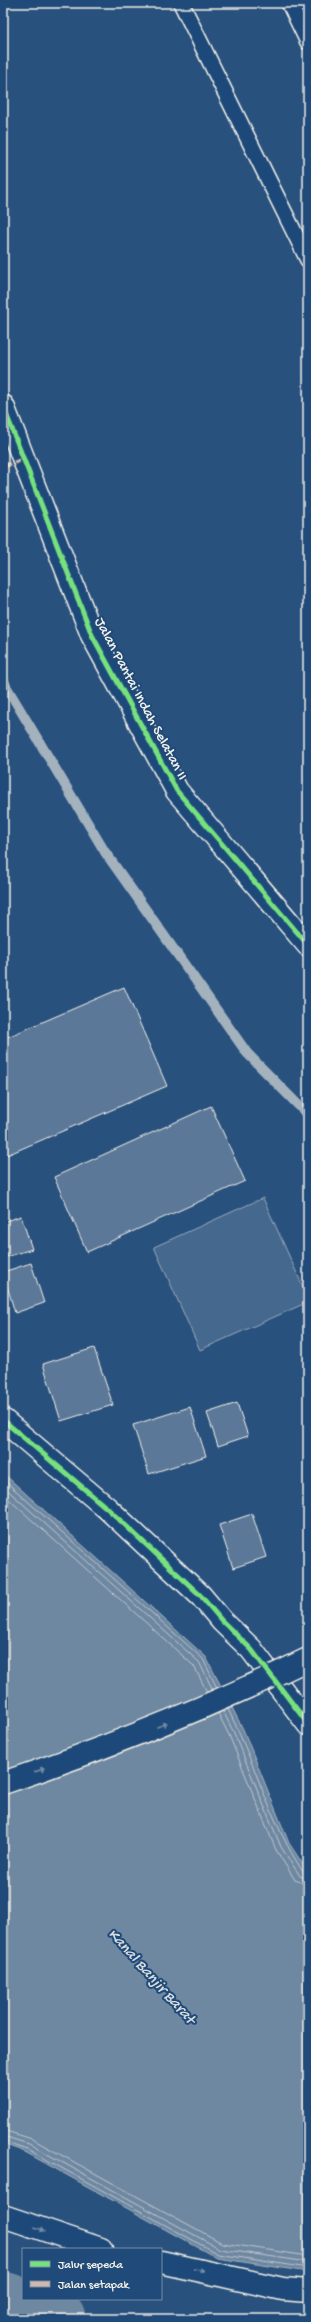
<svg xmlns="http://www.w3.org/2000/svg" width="311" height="2322" viewBox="0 0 311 2322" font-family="'Gochi Hand',sans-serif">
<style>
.green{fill:#45688e;stroke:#9cacbb}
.water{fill:#6e88a2;stroke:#a4b2be}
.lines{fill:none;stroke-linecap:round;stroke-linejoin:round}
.shore{stroke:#bec7cc;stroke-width:1}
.stream{stroke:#a4b2be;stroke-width:10}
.river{stroke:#6e88a2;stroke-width:59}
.building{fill:#5b7899;stroke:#f4f1e8}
.lane-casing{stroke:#f4f1e8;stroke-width:18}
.street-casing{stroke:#f4f1e8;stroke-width:25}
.highway-casing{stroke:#f4f1e8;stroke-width:25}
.lane{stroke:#1f4a7a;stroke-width:15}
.street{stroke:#1f4a7a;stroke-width:22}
.highway{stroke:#1f4a7a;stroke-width:22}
.highway-bridge-casing{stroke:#f4f1e8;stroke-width:25;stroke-linecap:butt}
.highway-bridge{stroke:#1f4a7a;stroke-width:22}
.quiet{stroke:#d1b7ad;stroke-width:4;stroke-dasharray:8 4;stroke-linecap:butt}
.cycleway-casing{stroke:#1f4a7a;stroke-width:8}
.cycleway{stroke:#77e17e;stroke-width:5}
.oneway{fill:#748da6}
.labels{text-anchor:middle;stroke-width:4;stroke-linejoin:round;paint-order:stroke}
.street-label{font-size:15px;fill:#f4f1e8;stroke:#1f4a7a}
.water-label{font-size:16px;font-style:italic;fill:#d9dcda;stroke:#1f4a7a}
</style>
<rect width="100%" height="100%" fill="#28517e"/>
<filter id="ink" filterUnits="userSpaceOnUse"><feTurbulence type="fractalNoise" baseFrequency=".025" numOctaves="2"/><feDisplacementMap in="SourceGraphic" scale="8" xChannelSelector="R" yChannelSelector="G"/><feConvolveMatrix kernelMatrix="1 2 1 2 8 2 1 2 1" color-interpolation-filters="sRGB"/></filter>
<g filter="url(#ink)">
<path class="green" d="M263 1198 308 1298V1302L200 1350 154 1247Z"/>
<path class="water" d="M3 1473 206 1657 243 1729 289 1843 308 1872V2272L217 2258 25 2152 3 2144Z"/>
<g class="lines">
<g class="shore">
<path d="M3 1479 203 1659 217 1688"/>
<path d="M3 1486 199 1662 213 1690"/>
<path d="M3 1494 194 1666 207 1692"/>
<path d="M228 1709C255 1763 270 1822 303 1872L308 1874"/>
<path d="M223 1711 234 1733 281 1847 300 1876 308 1879"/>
<path d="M218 1713 229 1735 276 1850 295 1880 308 1885"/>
<path d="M3 2130 32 2139 222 2243 308 2256"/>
<path d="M3 2136 29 2144 220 2249 308 2262"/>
<path d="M3 2141 27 2149 218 2254 308 2268"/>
</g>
<path class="stream" d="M3 678 6 686 105 852 247 1053 308 1115"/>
<path class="river" d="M3 2301 57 2319"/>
</g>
<g class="building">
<path d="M124 987 167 1086 7 1155 3 1147V1039Z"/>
<path d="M211 1106 245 1181 87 1252 54 1177Z"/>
<path d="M21 1216 32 1249 3 1258V1222Z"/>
<path d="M31 1263 44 1303 15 1313 3 1272Z"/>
<path d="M94 1348 113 1405 61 1421 43 1364Z"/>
<path d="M237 1403 248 1436 218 1446 207 1413Z"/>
<path d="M190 1407 206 1456 149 1474 133 1425Z"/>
<path d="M252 1514 266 1557 233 1568 219 1525Z"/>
</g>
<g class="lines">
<defs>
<g id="lane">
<path d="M181 3 308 260"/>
<path d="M289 3 308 42"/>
</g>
<g id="street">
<path d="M3 406 92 635 177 791 308 945"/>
<path d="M3 1420 108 1509 201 1596 222 1621 251 1649 308 1724"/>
</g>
<g id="highway">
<path d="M3 2216 101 2249"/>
<path d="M161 2262 283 2289 308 2291"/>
</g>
</defs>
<use href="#lane" class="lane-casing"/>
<use href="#street" class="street-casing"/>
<use href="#highway" class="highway-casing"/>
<use href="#lane" class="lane"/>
<use href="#street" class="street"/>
<use href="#highway" class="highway"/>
<defs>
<path id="highway-bridge" d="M3 1783C107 1748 209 1707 308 1659"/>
</defs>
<use href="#highway-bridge" class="highway-bridge-casing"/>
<use href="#highway-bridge" class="highway-bridge"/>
<path class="quiet" d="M3 467 23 459"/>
<defs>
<g id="cycleway">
<path d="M3 406 92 635 177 791 308 945"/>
<path d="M3 1420 108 1509 201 1596 222 1621 251 1649 308 1724"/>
</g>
</defs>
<use href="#cycleway" class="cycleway-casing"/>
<use href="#cycleway" class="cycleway"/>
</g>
<defs><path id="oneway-solid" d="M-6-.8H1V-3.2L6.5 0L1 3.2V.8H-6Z"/></defs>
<g class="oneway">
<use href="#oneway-solid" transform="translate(162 1725) rotate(-22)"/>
<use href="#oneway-solid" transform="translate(40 1770) rotate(-20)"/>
<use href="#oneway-solid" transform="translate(40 2229) rotate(20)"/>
<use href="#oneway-solid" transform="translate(199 2270) rotate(12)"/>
</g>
</g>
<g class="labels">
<g class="street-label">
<text transform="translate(142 698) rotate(62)" y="5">Jalan Pantai Indah Selatan II</text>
</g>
<g class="water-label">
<text transform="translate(153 1975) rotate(48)" y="6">Kanal Banjir Barat</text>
</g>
</g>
<rect width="311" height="2322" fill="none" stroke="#1f4a7a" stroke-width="16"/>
<rect x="8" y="8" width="295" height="2306" fill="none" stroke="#f4f1e8" stroke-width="1.5" filter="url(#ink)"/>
<rect x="22" y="2248" width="140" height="52" fill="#1f4a7a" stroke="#748da6"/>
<rect x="30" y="2261" width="20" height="6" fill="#77e17e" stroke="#748da6"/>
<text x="58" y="2268" font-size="12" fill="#f4f1e8">Jalur sepeda</text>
<rect x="30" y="2281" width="20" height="6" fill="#d1b7ad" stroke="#748da6"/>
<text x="58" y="2288" font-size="12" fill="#f4f1e8">Jalan setapak</text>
</svg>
